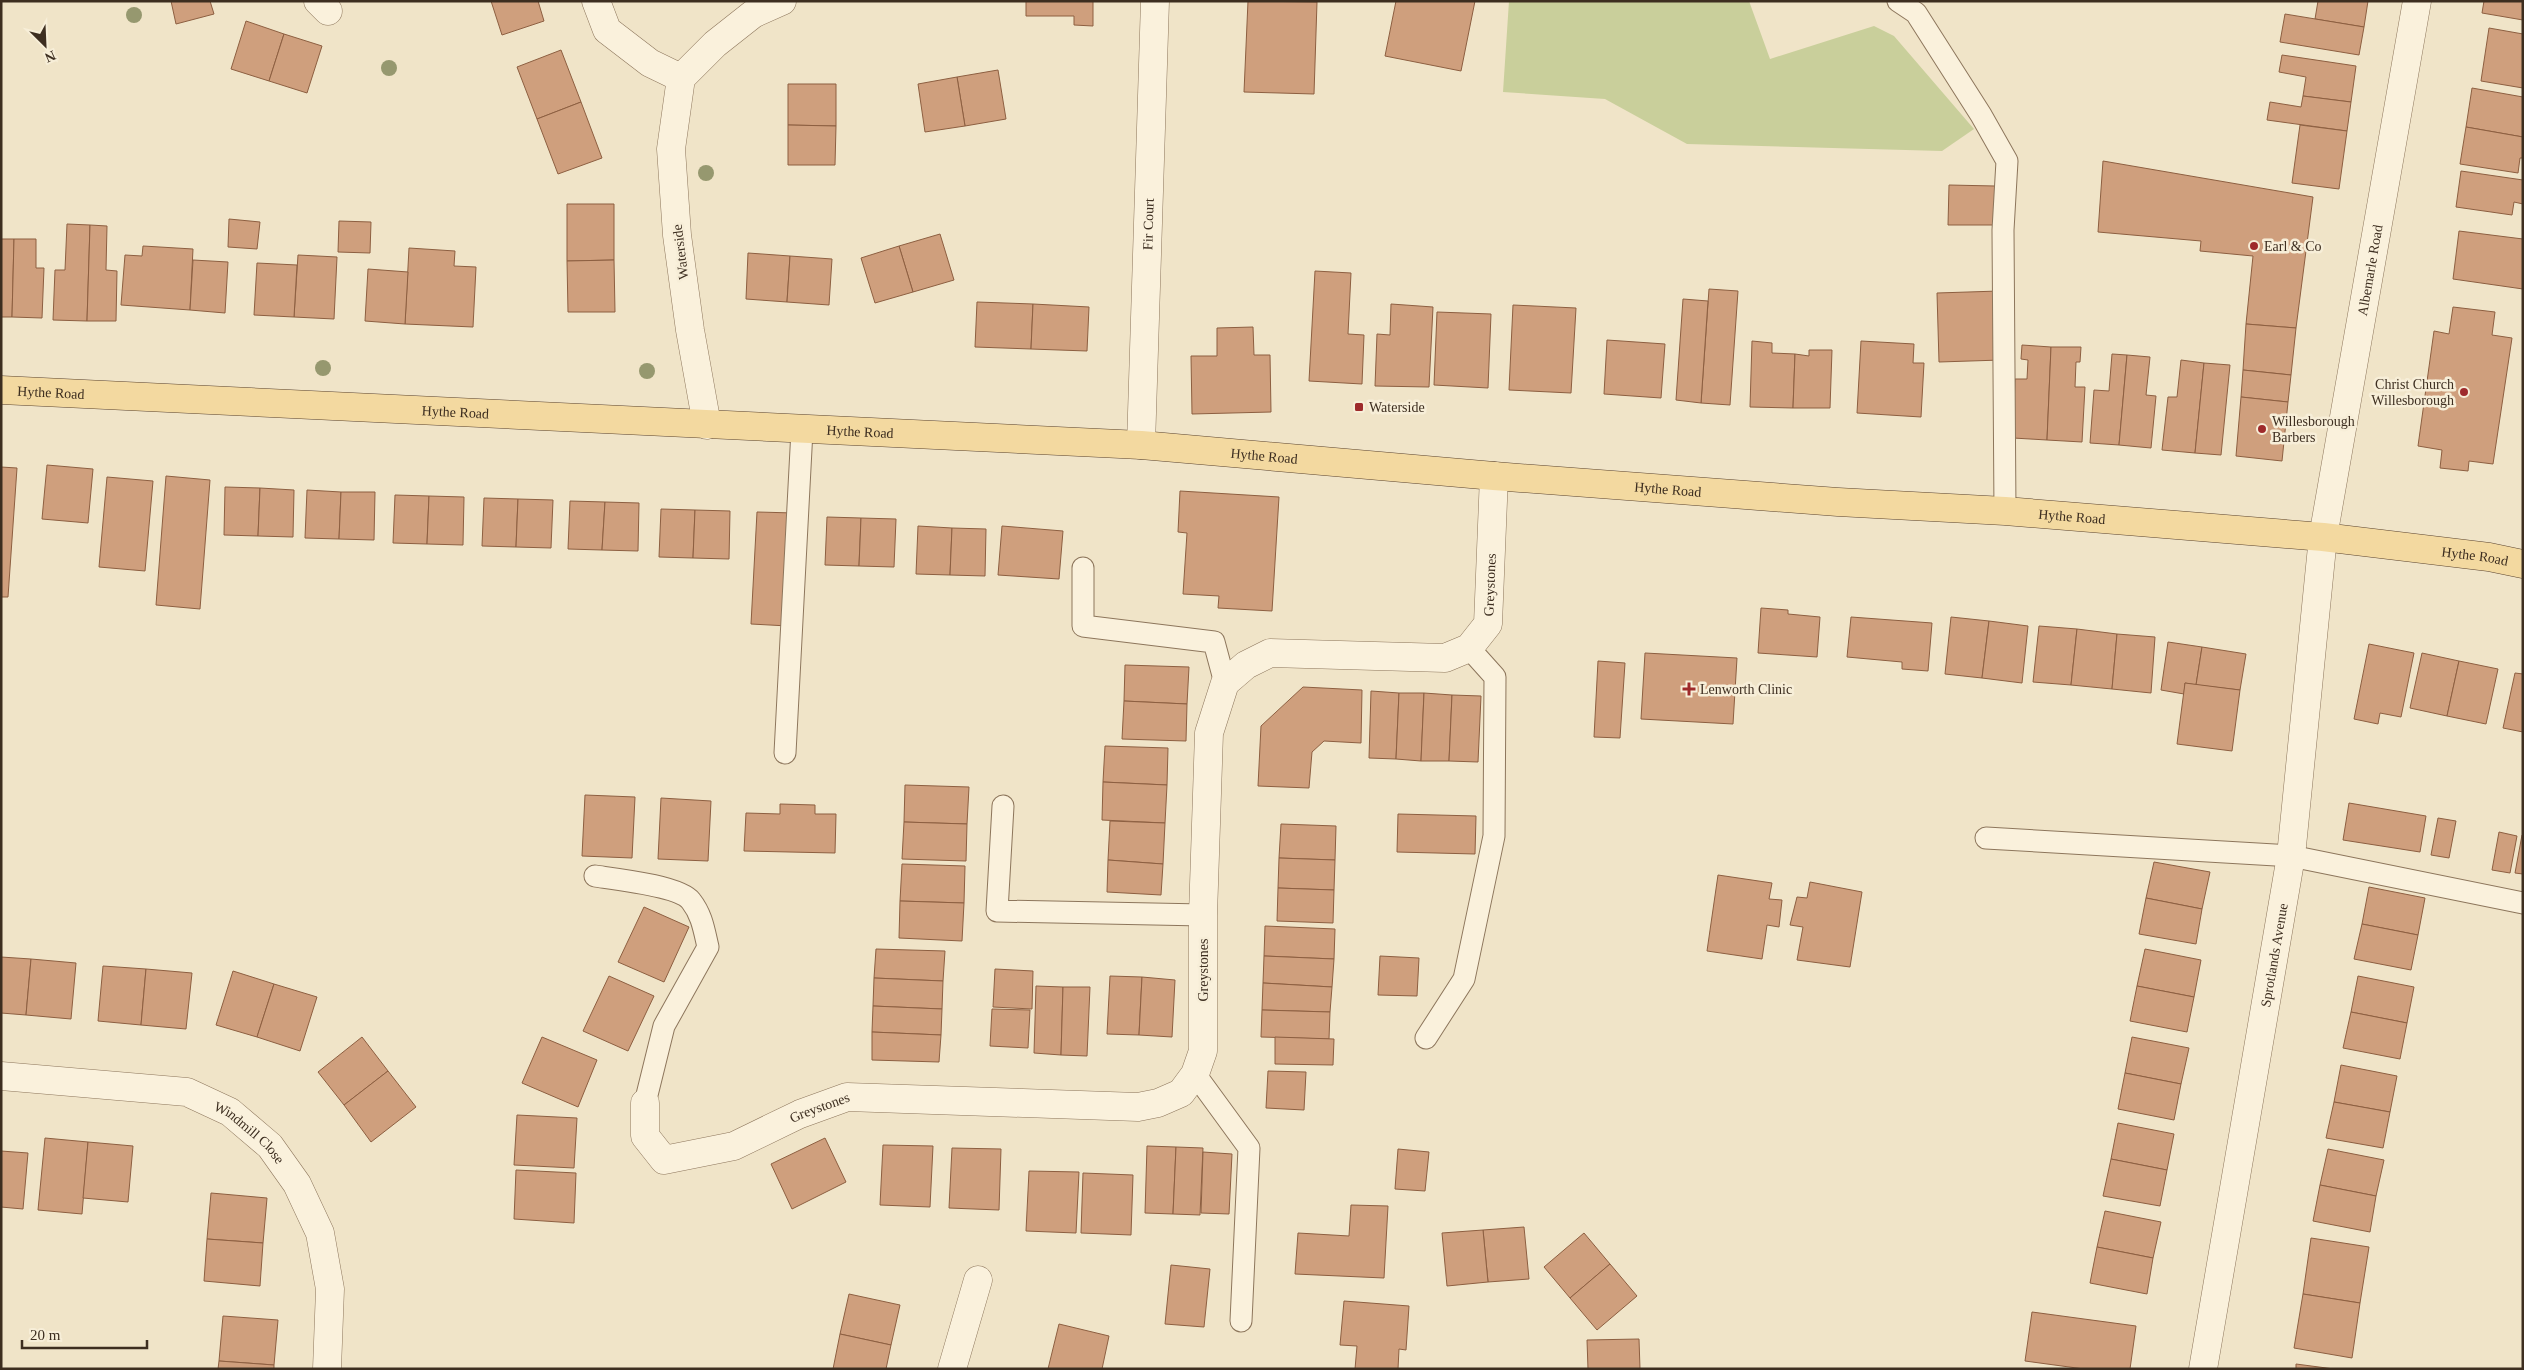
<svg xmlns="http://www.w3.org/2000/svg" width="2524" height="1370" viewBox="0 0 2524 1370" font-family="Georgia,serif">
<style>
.green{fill:#c9cf9b}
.building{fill:#cf9f7d;stroke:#8d5f41}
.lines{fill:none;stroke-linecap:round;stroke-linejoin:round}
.service-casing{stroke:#8d765c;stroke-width:23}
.minor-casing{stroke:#8d765c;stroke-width:29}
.primary-casing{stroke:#5b4430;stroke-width:29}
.service{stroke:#faf1dc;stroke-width:21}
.minor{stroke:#faf1dc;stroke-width:28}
.primary{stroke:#f3d9a0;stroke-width:28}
.tree{fill:#96986f}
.poi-dot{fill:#9e2a2b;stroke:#f7eed8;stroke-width:2}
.labels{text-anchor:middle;stroke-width:5;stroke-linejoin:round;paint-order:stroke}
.street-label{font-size:14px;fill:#3d2e20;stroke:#f7eed8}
.poi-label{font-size:14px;fill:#3d2e20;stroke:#f7eed8;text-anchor:start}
</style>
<rect width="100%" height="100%" fill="#f0e4c8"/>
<path class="green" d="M1509 1H1749L1770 59 1874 26 1894 36 1974 129 1942 151 1687 144 1605 99 1503 92Z"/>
<g class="building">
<path d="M171 1H210L214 14 176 24Z"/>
<path d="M491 1H538L544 21 502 35Z"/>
<path d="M1026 1H1093V26L1074 25V16H1026Z"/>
<path d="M1248 1 1317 2 1314 94 1244 92Z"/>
<path d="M1396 1H1475L1461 71 1385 56Z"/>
<path d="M2318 1H2368L2364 27 2315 19Z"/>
<path d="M2484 1H2523V20L2482 13Z"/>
<path d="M2285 14 2364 27 2359 55 2280 42Z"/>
<path d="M246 21 284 34 269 81 231 69Z"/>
<path d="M2489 28 2523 34V88L2481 81Z"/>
<path d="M284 34 322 46 307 93 269 81Z"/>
<path d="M561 50 581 102 537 119 517 67Z"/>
<path d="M2282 55 2356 66 2351 102 2303 96 2306 77 2279 72Z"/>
<path d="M998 70 1006 119 965 126 957 77Z"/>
<path d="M957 77 965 126 925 132 918 84Z"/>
<path d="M788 84H836V126L788 125Z"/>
<path d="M2472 88 2523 97V137L2466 127Z"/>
<path d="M2303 96 2351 102 2347 131 2267 120 2270 102 2301 107Z"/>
<path d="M581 102 602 158 558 174 537 119Z"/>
<path d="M788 125 836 126 835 165H788Z"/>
<path d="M2300 125 2347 131 2339 189 2292 183Z"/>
<path d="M2466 127 2523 137V158H2520L2518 173 2460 164Z"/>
<path d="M2103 161 2313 197 2296 328 2246 324 2253 256 2200 251 2201 241 2098 232Z"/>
<path d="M2461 171 2523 180V204L2514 202 2512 215 2456 207Z"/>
<path d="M1949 185 1995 186 1994 225H1948Z"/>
<path d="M567 204H614V260L567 261Z"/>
<path d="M229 219 260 222 257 249 228 247Z"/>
<path d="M339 221 371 222 370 253 338 252Z"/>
<path d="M67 224 90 225 87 321 53 320 55 270H65Z"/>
<path d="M90 225 107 226 106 270 117 271 116 321H87Z"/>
<path d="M2459 231 2523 239V289L2453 279Z"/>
<path d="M940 234 954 280 913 292 899 246Z"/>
<path d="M1 239H14L12 317H1Z"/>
<path d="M14 239H36V268H44L42 318 12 317Z"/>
<path d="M143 246 193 249 190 310 121 305 125 255 142 256Z"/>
<path d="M899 246 913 292 875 303 861 258Z"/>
<path d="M409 248 455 251 454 266 476 267 473 327 405 324Z"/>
<path d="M748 253 790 256 787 302 746 299Z"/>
<path d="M298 255 337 257 334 319 294 317Z"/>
<path d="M790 256 832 259 829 305 787 302Z"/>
<path d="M193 260 228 262 225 313 190 310Z"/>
<path d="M614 260 615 312H568L567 261Z"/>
<path d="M257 263 297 265 294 317 254 315Z"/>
<path d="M368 269 408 272 405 324 365 321Z"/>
<path d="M1315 271 1351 273 1348 334 1364 335 1362 384 1309 381Z"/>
<path d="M1709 289 1738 291 1730 405 1701 403Z"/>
<path d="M1999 291 2001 360 1939 362 1937 293Z"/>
<path d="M1683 299 1708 301 1701 403 1676 400Z"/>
<path d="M977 302 1033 304 1031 349 975 347Z"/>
<path d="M1033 304 1089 307 1087 351 1031 349Z"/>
<path d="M1391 304 1433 307 1429 387 1375 386 1377 334 1390 335Z"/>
<path d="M1513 305 1576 308 1571 393 1509 390Z"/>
<path d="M2453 307 2495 312 2492 335 2512 338 2493 464 2469 461 2468 471 2440 468 2442 450 2418 446 2434 331 2449 334Z"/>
<path d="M1437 312 1491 314 1488 388 1434 385Z"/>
<path d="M2246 324 2296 328 2291 375 2243 370Z"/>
<path d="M1253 327 1254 355H1270L1271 412 1192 414 1191 356H1217V328Z"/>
<path d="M1607 340 1665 344 1661 398 1604 394Z"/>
<path d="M1752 341 1772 343V353L1795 354 1793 408 1750 407Z"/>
<path d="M1861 341 1914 344 1913 363H1924L1921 417 1857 413Z"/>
<path d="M2022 345 2051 347 2047 440 2013 438 2015 379H2027L2028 360 2021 359Z"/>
<path d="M2051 347H2081L2080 362H2076L2075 387H2085L2082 442 2047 440Z"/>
<path d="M1809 350H1832L1830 408H1793L1795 354 1809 356Z"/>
<path d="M2112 354 2127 355 2119 445 2090 443 2094 390 2109 391Z"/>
<path d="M2127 355 2150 357 2146 395 2156 396 2151 448 2119 445Z"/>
<path d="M2181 360 2204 363 2195 453 2162 450 2168 397H2177Z"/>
<path d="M2204 363 2230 365 2221 455 2195 453Z"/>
<path d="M2243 370 2291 375 2288 402 2241 397Z"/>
<path d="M2241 397 2288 402 2282 461 2236 456Z"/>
<path d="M47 465 93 469 88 523 42 519Z"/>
<path d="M1 467 17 468 8 597H1Z"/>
<path d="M166 476 210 480 200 609 156 605Z"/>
<path d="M107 477 153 481 145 571 99 567Z"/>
<path d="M225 487 260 488 258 536 224 535Z"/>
<path d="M260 488 294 490 293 537 258 536Z"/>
<path d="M307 490 341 492 339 539 305 538Z"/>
<path d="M1180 491 1279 497 1272 611 1218 608 1219 596 1183 594 1187 533 1178 532Z"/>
<path d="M341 492H375L374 540 339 539Z"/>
<path d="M395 495 429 496 427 544 393 543Z"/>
<path d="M429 496 464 497 463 545 427 544Z"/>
<path d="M484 498 518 499 516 547 482 546Z"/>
<path d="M518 499 553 500 551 548 516 547Z"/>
<path d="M570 501 605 502 602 550 568 549Z"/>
<path d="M605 502 639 503 638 551 602 550Z"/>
<path d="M661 509 695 510 693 558 659 557Z"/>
<path d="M695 510 730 511 729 559 693 558Z"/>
<path d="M757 512 794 513 788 626 751 624Z"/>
<path d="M827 517 861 518 859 566 825 565Z"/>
<path d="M861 518 896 519 894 567 859 566Z"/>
<path d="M918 526 952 528 950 575 916 574Z"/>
<path d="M1002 526 1063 531 1059 579 998 575Z"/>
<path d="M952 528 986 529 985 576 950 575Z"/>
<path d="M1761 608 1788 610V614L1820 617 1817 657 1758 653Z"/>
<path d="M1851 617 1932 623 1928 671 1902 669V662L1847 657Z"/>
<path d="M1951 617 1989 621 1982 678 1945 674Z"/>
<path d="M1989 621 2028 626 2022 683 1982 678Z"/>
<path d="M2039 626 2077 629 2071 685 2033 682Z"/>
<path d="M2077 629 2117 634 2112 689 2071 685Z"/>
<path d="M2117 634 2155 637 2151 693 2112 689Z"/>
<path d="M2168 642 2202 647 2196 685 2185 683 2184 694 2161 690Z"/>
<path d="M2369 644 2414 653 2401 717 2380 713 2378 724 2354 719Z"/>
<path d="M2202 647 2246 654 2240 690 2196 685Z"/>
<path d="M1645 653 1737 658 1733 724 1641 719Z"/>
<path d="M2422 653 2459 661 2447 716 2410 708Z"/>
<path d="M1598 661 1625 663 1620 738 1594 737Z"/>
<path d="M2459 661 2498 669 2486 724 2447 716Z"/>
<path d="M1125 665 1189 667 1187 704 1124 701Z"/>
<path d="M2515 673 2523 674V732L2503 728Z"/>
<path d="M2185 683 2240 690 2232 751 2177 744Z"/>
<path d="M1303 687 1362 690 1361 743 1324 741 1312 752 1309 788 1258 786 1261 726Z"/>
<path d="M1371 691 1399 693 1396 759 1369 758Z"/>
<path d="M1399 693H1424L1421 761 1396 759Z"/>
<path d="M1424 693 1452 695 1449 761H1421Z"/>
<path d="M1452 695 1481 696 1478 762 1449 761Z"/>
<path d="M1124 701 1187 704 1186 741 1122 739Z"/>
<path d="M1105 746 1168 748 1167 785 1103 782Z"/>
<path d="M1103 782 1167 785 1165 823 1102 820Z"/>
<path d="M905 785 969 787 967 824 904 822Z"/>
<path d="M585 795 635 797 632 858 582 856Z"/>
<path d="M661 798 711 801 708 861 658 859Z"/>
<path d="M2349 803 2426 816 2420 852 2343 840Z"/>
<path d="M780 804 815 805V814H836L835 853 744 851 746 813 780 814Z"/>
<path d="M1398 814 1476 816 1475 854 1397 852Z"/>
<path d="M2438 818 2456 821 2449 858 2431 855Z"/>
<path d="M1110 821 1165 823 1163 864 1108 860Z"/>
<path d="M904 822 967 824 966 861 902 859Z"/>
<path d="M1281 824 1336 826 1335 860 1279 858Z"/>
<path d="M2499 832 2517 836 2510 873 2492 870Z"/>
<path d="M2522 835H2523V874L2515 873Z"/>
<path d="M1279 858 1335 860 1334 890 1278 888Z"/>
<path d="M1108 860 1163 864 1161 895 1107 892Z"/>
<path d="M2154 862 2210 872 2202 909 2146 898Z"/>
<path d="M902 864 965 866 964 903 900 901Z"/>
<path d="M1718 875 1772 883 1769 899 1782 900 1779 927 1767 925 1762 959 1707 951Z"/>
<path d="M1810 882 1862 892 1850 967 1797 960 1803 927 1790 925 1797 897 1807 898Z"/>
<path d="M2369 887 2425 898 2418 935 2362 924Z"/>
<path d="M1278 888 1334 890 1333 923 1277 921Z"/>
<path d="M2146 898 2202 909 2196 944 2139 934Z"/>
<path d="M900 901 964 903 962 941 899 938Z"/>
<path d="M644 907 689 927 664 982 618 962Z"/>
<path d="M2362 924 2418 935 2411 970 2354 959Z"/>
<path d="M1265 926 1335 929 1334 959 1264 956Z"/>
<path d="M876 949 945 951 943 981 874 978Z"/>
<path d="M2145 949 2201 960 2194 997 2137 986Z"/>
<path d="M1264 956 1334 959 1332 987 1263 983Z"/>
<path d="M1380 956 1419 958 1417 996 1378 995Z"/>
<path d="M1 957 31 959 26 1015 1 1013Z"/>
<path d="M31 959 76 963 71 1019 26 1015Z"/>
<path d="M103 966 146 969 141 1025 98 1021Z"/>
<path d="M146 969 192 973 186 1029 141 1025Z"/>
<path d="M995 969 1033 971 1032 1009 993 1007Z"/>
<path d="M233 971 274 984 257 1037 216 1025Z"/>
<path d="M609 976 654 996 628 1051 583 1031Z"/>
<path d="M1110 976 1142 977 1139 1035 1107 1034Z"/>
<path d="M2358 976 2414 987 2407 1023 2351 1012Z"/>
<path d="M1142 977 1175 980 1172 1037 1139 1035Z"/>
<path d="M874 978 943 981 942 1009 873 1006Z"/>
<path d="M1263 983 1332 987 1330 1012 1262 1010Z"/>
<path d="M274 984 317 997 300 1051 257 1037Z"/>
<path d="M1036 986 1063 987 1061 1055 1034 1053Z"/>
<path d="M2137 986 2194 997 2187 1032 2130 1021Z"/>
<path d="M1063 987H1090L1087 1056 1061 1055Z"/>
<path d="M873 1006 942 1009 941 1035 872 1032Z"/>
<path d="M992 1009 1030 1010 1028 1048 990 1046Z"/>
<path d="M1262 1010 1330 1012 1329 1039 1261 1037Z"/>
<path d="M2351 1012 2407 1023 2400 1059 2343 1048Z"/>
<path d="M872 1032 941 1035 939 1062 872 1060Z"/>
<path d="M362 1037 388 1071 344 1105 318 1072Z"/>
<path d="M542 1037 597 1060 578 1107 522 1083Z"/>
<path d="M1275 1037 1334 1039 1333 1065 1275 1064Z"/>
<path d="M2132 1037 2189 1048 2181 1084 2125 1073Z"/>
<path d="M2341 1065 2397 1076 2390 1112 2334 1102Z"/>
<path d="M388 1071 416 1107 371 1142 344 1105Z"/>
<path d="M1268 1071 1306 1072 1304 1110 1266 1108Z"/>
<path d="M2125 1073 2181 1084 2174 1120 2118 1109Z"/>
<path d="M2334 1102 2390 1112 2383 1148 2326 1138Z"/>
<path d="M517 1115 577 1118 574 1168 514 1165Z"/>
<path d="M2118 1123 2174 1134 2167 1170 2111 1159Z"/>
<path d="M45 1138 88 1142 82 1214 38 1210Z"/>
<path d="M825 1138 846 1182 792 1209 771 1164Z"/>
<path d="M88 1142 133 1146 128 1202 83 1198Z"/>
<path d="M883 1145 933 1146 930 1207 880 1205Z"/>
<path d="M1147 1146 1176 1147 1173 1214 1145 1213Z"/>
<path d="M1176 1147 1203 1148 1200 1215 1173 1214Z"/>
<path d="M952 1148 1001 1149 999 1210 949 1208Z"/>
<path d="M1398 1149 1429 1152 1425 1191 1395 1189Z"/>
<path d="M2328 1149 2384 1160 2376 1196 2320 1185Z"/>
<path d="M1 1151 28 1153 23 1209 1 1207Z"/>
<path d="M1203 1152 1232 1154 1229 1214 1201 1213Z"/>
<path d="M2111 1159 2167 1170 2160 1206 2103 1196Z"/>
<path d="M516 1170 576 1173 574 1223 514 1219Z"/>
<path d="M1029 1171 1079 1172 1076 1233 1026 1231Z"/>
<path d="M1083 1173 1133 1175 1131 1235 1081 1233Z"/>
<path d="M2320 1185 2376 1196 2370 1232 2313 1221Z"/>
<path d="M211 1193 267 1198 263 1243 207 1239Z"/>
<path d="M1351 1205 1388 1206 1384 1278 1295 1274 1298 1233 1349 1236Z"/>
<path d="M2105 1211 2161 1222 2153 1258 2097 1247Z"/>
<path d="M1524 1227 1529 1279 1488 1282 1483 1230Z"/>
<path d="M1483 1230 1488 1282 1447 1286 1442 1233Z"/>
<path d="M1584 1233 1610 1264 1570 1298 1544 1267Z"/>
<path d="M2311 1238 2369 1247 2360 1303 2303 1294Z"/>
<path d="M207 1239 263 1243 260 1286 204 1281Z"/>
<path d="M2097 1247 2153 1258 2147 1294 2090 1283Z"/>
<path d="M1610 1264 1637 1296 1597 1330 1570 1298Z"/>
<path d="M1171 1265 1210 1269 1204 1327 1165 1324Z"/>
<path d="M849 1294 900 1305 891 1345 840 1334Z"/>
<path d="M2303 1294 2360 1303 2352 1358 2294 1348Z"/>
<path d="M1344 1301 1409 1306 1406 1350 1399 1349 1398 1369H1355L1357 1346 1340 1345Z"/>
<path d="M2032 1312 2136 1326 2130 1369H2084L2025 1361Z"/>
<path d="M223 1316 278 1320 274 1365 219 1361Z"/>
<path d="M1059 1324 1109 1336 1102 1369H1048Z"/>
<path d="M840 1334 891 1345 886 1369H833Z"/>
<path d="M1639 1339 1640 1369H1588L1587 1340Z"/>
<path d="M219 1361 274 1365V1369H218Z"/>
<path d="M2296 1364 2334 1369H2296Z"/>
</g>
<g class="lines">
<defs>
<g id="service">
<path d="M1898 1 1916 13 1981 115 2007 161 2003 230 2005 511"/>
<path d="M1083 568V626L1214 642 1225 683"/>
<path d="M785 753 802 430"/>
<path d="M1003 806 997 911 1203 915"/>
<path d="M1986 838 2291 856 2523 903"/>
<path d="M595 876C615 879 680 886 691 901 702 915 704 930 708 947L664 1026 645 1103"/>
<path d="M1426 1038 1464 979 1494 836 1495 677 1469 648"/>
<path d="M1195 1074 1249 1148 1241 1321"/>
</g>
<g id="minor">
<path d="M318 1 328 11"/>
<path d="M596 1 607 30 650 63 681 78"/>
<path d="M707 425 690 330 677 235 671 149 681 78 715 44 753 14 782 1"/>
<path id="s1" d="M1141 445 1155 1"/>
<path id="s2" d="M1 1076 187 1092 230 1112 270 1146 297 1184 320 1233 330 1289 327 1369"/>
<path id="s3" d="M645 1103V1136L664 1160 734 1146 800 1114 847 1097 1138 1107 1158 1103 1181 1093 1195 1074 1203 1051V915L1209 733 1225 683 1246 665 1270 653 1445 658 1469 648 1488 624 1494 476"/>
<path d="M952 1369 978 1280"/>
<path id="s4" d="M2203 1369 2291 856 2323 537 2417 1"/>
</g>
<g id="primary">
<path id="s5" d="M1 390 1141 445 1494 476 1838 502 2005 511 2323 537 2489 557 2523 564"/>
</g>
</defs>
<use href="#service" class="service-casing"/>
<use href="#minor" class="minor-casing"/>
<use href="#primary" class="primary-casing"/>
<use href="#service" class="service"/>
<use href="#minor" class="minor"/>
<use href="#primary" class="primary"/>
</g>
<g class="tree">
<circle cx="134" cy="15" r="8"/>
<circle cx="389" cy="68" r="8"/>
<circle cx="706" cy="173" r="8"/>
<circle cx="323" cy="368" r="8"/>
<circle cx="647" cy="371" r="8"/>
</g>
<g class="poi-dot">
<circle cx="2254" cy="246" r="5"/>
<circle cx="2464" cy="392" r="5"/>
<rect x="1354" y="402" width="10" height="10" rx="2.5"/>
<circle cx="2262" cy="429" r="5"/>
<path d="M1686.5 681.5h5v5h5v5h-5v5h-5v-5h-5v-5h5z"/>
</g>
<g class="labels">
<g class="street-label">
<text dy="5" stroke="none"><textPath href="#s1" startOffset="221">Fir Court</textPath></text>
<text transform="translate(680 252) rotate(-97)" y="5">Waterside</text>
<text dy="5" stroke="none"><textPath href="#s4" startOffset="1112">Albemarle Road</textPath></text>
<text dy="5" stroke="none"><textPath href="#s5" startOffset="50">Hythe Road</textPath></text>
<text dy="5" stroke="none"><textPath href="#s5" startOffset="455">Hythe Road</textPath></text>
<text dy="5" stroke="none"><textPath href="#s5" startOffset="860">Hythe Road</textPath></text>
<text dy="5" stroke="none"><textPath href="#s5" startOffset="1265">Hythe Road</textPath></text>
<text dy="5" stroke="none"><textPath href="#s5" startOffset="1670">Hythe Road</textPath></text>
<text dy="5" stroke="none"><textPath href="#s5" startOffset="2075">Hythe Road</textPath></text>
<text dy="5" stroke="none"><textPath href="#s5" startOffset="2480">Hythe Road</textPath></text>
<text dy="5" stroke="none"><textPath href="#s3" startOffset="1339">Greystones</textPath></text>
<text dy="5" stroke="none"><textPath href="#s4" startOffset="420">Sprotlands Avenue</textPath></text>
<text transform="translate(1203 970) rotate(-90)" y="5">Greystones</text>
<text dy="5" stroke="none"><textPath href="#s3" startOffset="229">Greystones</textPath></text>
<text dy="5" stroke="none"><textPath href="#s2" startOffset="262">Windmill Close</textPath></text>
</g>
<g class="poi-label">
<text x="2264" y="251">Earl &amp; Co</text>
<text x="2454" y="389" text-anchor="end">Christ Church<tspan x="2454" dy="16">Willesborough</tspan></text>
<text x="1369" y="412">Waterside</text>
<text x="2272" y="426">Willesborough<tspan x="2272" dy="16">Barbers</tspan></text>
<text x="1700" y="694">Lenworth Clinic</text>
</g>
</g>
<rect width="2524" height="1370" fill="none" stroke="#3d2e20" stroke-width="5"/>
<g transform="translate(45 45) rotate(156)" stroke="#f7eed8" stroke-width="4" paint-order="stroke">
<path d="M0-4L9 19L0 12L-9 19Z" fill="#3d2e20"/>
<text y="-8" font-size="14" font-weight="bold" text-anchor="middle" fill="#3d2e20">N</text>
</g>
<path d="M22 1340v8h125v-8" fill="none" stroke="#3d2e20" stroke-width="2.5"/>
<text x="30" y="1340" font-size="15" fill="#3d2e20" stroke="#f7eed8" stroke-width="4" paint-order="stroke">20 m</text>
</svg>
